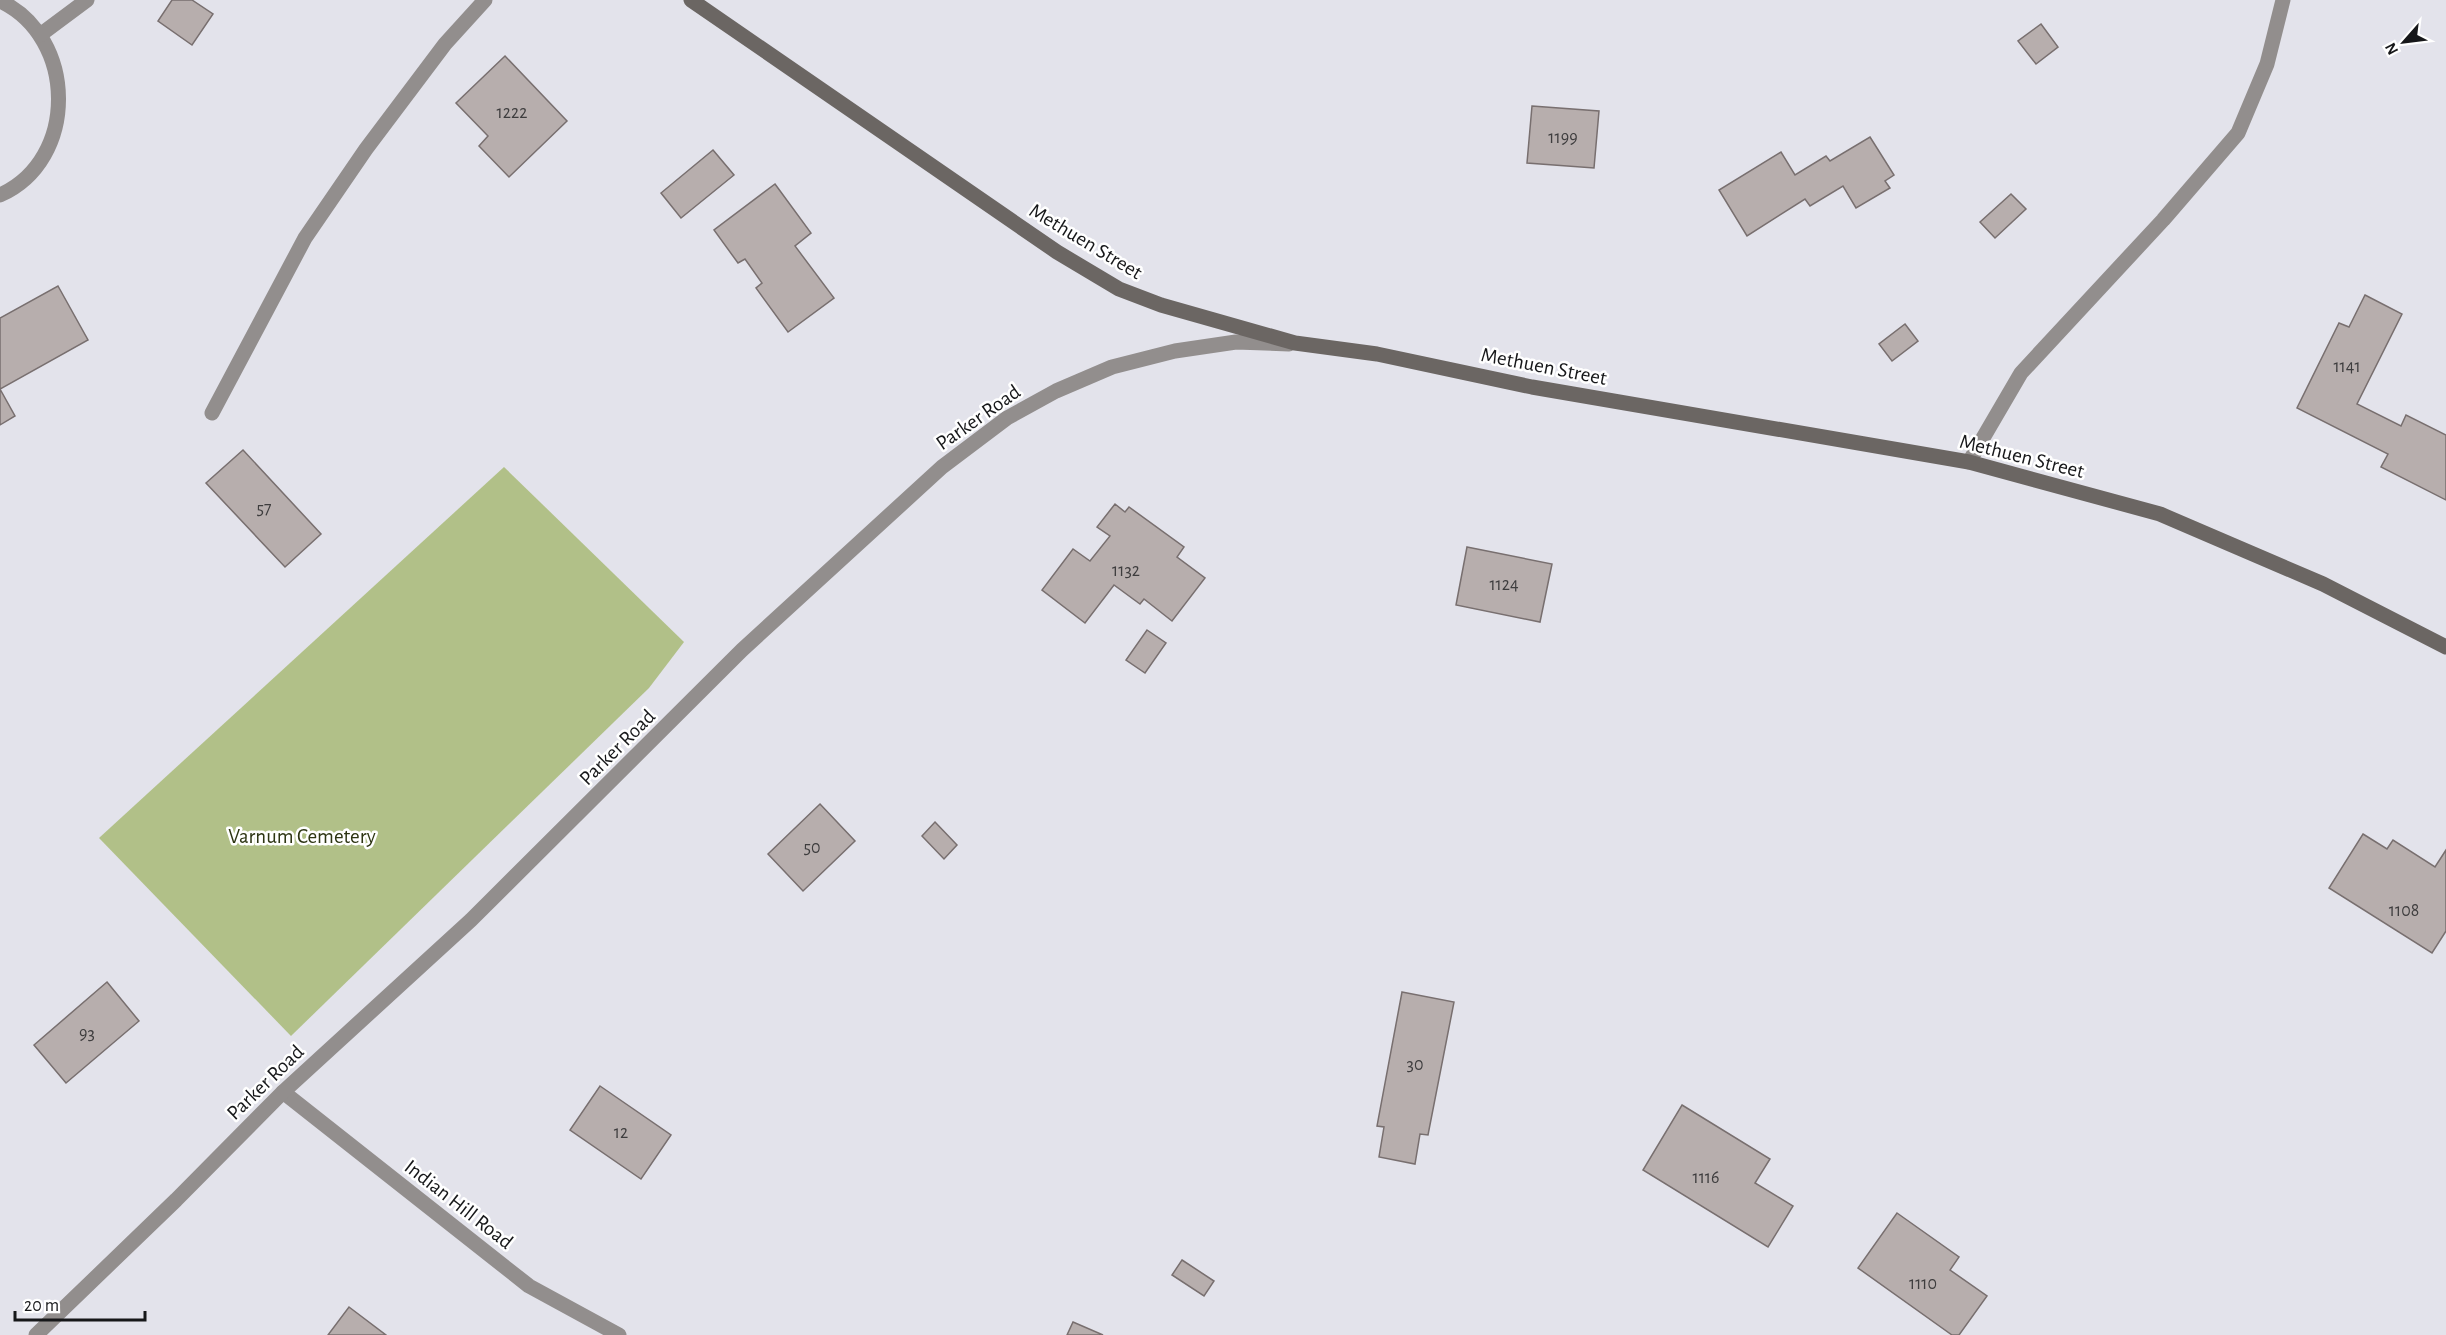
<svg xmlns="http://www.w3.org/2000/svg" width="2446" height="1335" viewBox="0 0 2446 1335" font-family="'Alegreya Sans',sans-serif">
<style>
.green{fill:#b1c088}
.building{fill:#b7aead;stroke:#786f6f;stroke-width:1.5}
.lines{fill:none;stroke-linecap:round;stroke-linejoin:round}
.lane{stroke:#928e8d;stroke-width:15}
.street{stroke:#928e8d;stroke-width:15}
.secondary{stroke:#6b6663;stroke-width:15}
.labels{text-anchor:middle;stroke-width:5;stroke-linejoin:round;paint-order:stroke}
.number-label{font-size:18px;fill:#3e3d3e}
.street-label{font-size:21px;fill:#161719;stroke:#fff}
.park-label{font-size:21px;fill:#2d3513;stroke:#fff}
</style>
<rect width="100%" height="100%" fill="#e3e3eb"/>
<path class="green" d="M504 467 684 642 649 688 291 1036 99 838Z"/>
<g class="building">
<path d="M172 0H192L213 14 192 45 158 21Z"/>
<path d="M2041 24 2058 47 2036 64 2018 41Z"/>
<path d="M505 56 567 121 509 177 479 146 488 136 456 103Z"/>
<path d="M1532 106 1599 111 1594 168 1527 163Z"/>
<path d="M1870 137 1894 175 1885 181 1890 188 1856 208 1843 186 1810 206 1805 199 1747 236 1719 190 1781 152 1795 175 1826 156 1830 161Z"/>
<path d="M713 150 734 175 681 218 661 193Z"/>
<path d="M775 184 811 233 795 246 834 298 788 332 756 288 762 283 745 259 738 263 714 230Z"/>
<path d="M2011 194 2026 209 1995 238 1980 222Z"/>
<path d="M58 286 88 340 0 389 15 416 0 425V318Z"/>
<path d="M2365 295 2402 314 2357 404 2401 426 2406 415 2446 435V500L2381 467 2388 454 2297 408 2339 323 2349 327Z"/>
<path d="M1905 324 1918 341 1892 361 1879 344Z"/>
<path d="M243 450 321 534 285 567 206 483Z"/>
<path d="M1115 504 1125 512 1129 507 1184 547 1177 557 1205 578 1172 621 1144 599 1140 604 1114 585 1085 623 1042 590 1073 549 1090 561 1110 536 1097 527Z"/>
<path d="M1467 547 1552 564 1540 622 1456 605Z"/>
<path d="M1147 630 1166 643 1145 673 1126 660Z"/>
<path d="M820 804 855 841 803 891 768 854Z"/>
<path d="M935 822 957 845 944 859 922 836Z"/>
<path d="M2363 834 2387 849 2393 840 2435 867 2446 850V931L2432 953 2329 888Z"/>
<path d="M107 982 139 1021 66 1083 34 1045Z"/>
<path d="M1402 992 1454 1002 1428 1135 1420 1134 1415 1164 1379 1157 1384 1127 1377 1126Z"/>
<path d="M600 1086 671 1135 641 1179 570 1130Z"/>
<path d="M1682 1105 1770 1159 1755 1183 1793 1206 1768 1247 1643 1170Z"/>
<path d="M1897 1213 1959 1257 1950 1270 1987 1296 1959 1335H1952L1858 1268Z"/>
<path d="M1182 1260 1214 1281 1204 1296 1172 1275Z"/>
<path d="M349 1307 386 1335H328Z"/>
<path d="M1073 1322 1103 1335H1067Z"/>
</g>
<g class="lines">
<g class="lane">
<path d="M212 413 305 238 366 149 445 44 485 0"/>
<path d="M1969 462 2021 373 2163 220 2238 133 2267 64 2283 0"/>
</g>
<g class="street">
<path d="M0 1C77 37 79 160 0 195"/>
<path d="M40 35 87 0"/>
<path d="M283 1092 529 1286 619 1335"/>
<path d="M36 1335 176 1200 283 1092 471 920 742 650 942 467 1007 418 1056 391 1112 367 1175 351 1236 342 1289 344"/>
</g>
<path class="secondary" d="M691 0 1057 252 1119 289 1161 305 1295 343 1377 354 1532 387 1969 462 2160 514 2323 584 2446 647"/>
</g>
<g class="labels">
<g class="number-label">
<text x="512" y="118">1222</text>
<text x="1563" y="143">1199</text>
<text x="2347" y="372">1141</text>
<text x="264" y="514">57</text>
<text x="1126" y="576">1132</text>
<text x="1504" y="590">1124</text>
<text x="812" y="853">50</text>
<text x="2404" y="916">1108</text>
<text x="87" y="1039">93</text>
<text x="1415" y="1070">30</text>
<text x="621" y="1138">12</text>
<text x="1706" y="1183">1116</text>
<text x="1923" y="1289">1110</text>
</g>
<g class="street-label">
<text transform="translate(1086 241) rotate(31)" y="7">Methuen Street</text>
<text transform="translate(1544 366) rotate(11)" y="7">Methuen Street</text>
<text transform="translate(978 417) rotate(-35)" y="7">Parker Road</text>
<text transform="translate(2022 456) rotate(14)" y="7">Methuen Street</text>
<text transform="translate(617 747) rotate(-45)" y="7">Parker Road</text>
<text transform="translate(265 1082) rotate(-44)" y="7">Parker Road</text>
<text transform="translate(459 1204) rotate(38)" y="7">Indian Hill Road</text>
</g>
<g class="park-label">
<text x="302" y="843">Varnum Cemetery</text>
</g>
</g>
<g transform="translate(2404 42) rotate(242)" stroke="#ffffff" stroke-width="4.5" paint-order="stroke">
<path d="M0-4.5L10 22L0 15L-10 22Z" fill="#161719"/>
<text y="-9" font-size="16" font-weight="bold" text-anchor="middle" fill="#161719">N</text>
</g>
<path d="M15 1311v9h130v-9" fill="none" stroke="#161719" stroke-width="3"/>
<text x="24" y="1311" font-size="18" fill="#161719" stroke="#ffffff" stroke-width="4.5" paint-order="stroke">20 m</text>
</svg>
